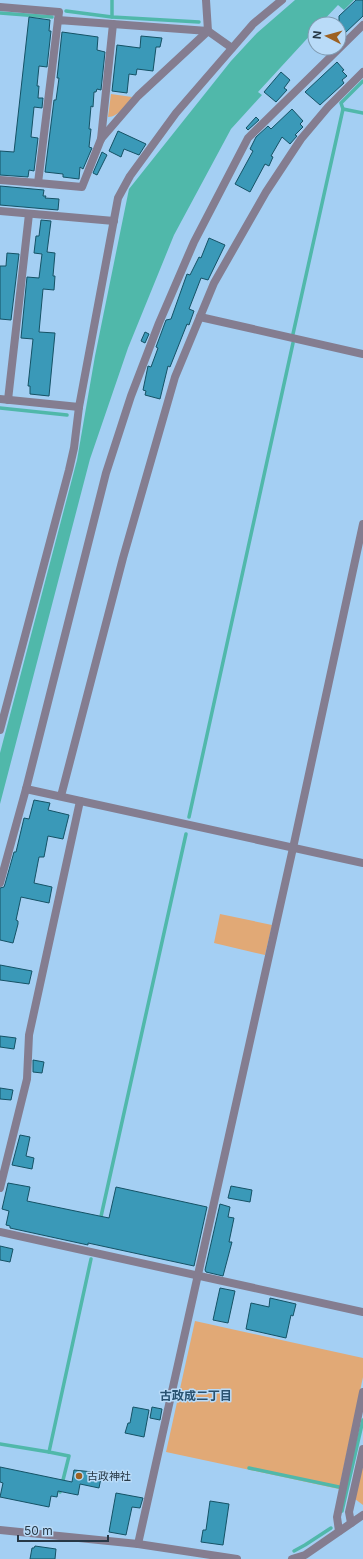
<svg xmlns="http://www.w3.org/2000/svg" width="363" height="1559" viewBox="0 0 363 1559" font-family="Inter,'Noto Sans JP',sans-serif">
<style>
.green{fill:#e1a976}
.water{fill:#50b8aa}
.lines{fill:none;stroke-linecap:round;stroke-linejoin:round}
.stream{stroke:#50b8aa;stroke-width:3.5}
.building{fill:#3a99b8;stroke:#155265}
.street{stroke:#847d90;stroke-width:8}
.poi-dot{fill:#9d6122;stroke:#b9dbf8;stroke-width:1.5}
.labels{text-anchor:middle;stroke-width:3;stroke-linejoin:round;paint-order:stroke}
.poi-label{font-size:11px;fill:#273846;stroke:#b9dbf8;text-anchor:start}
.neighbourhood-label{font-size:12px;font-weight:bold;fill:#2a5270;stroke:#b9dbf8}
</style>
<rect width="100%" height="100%" fill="#a4cff3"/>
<g class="green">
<path d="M111 94 132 97C126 104 119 117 108 117Z"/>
<path d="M220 914 272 925 265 955 214 943Z"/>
<path d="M195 1321 363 1358V1377L339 1489 166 1452Z"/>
<path d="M363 1465V1505L355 1499Z"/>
</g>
<path class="water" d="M295 0H354L344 10 338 5 320 24H315V30L258 92 262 95 231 129 174 235 128 348 90 459 0 804V753L77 460 95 356 129 189 231 61 257 33Z"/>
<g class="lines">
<g class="stream">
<path d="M66 11 112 17 199 22"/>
<path d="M0 13 52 17"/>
<path d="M112 17V0"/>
<path d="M343 109 341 103 363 81"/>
<path d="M293 334 343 109 363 113"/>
<path d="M0 408 67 415"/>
<path d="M189 817 293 343"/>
<path d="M100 1221 186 834"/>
<path d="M0 1444 49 1452"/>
<path d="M249 1468 339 1487"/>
<path d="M60 1492 69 1456 49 1452 91 1259"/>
<path d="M342 1511 363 1420"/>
<path d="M294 1551 305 1545 331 1528"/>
</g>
</g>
<g class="building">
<path d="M356 0H363V16L345 33 339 27V16Z"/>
<path d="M29 17 50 20 49 31H51L47 67 39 66 37 86H39L38 98H43L42 108 34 107 31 137 38 138 34 171 29 170 28 177 0 175V151L14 152Z"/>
<path d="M62 32 98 37 97 50 105 52 101 90 97 89 96 92H94L93 107 91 106 89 129H91L89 147 92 148 83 169 80 167 79 179 63 177V174L45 172 54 100H56L59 78H57L58 69Z"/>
<path d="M141 36 162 38 160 47H156L153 71 137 69 136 75 129 74 127 93 112 91 117 45 140 48Z"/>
<path d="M337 62 344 70 342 71 347 76 342 80 344 83 320 105 305 92Z"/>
<path d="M281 72 290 80 284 88 287 90 276 102 264 92Z"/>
<path d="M292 109 303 121 300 124 303 127 295 135 297 136 290 144 282 137 271 156 273 157 269 166 265 164 250 192 235 184 253 151 250 149 256 137 268 126 271 129Z"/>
<path d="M256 117 259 120 248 130 246 128Z"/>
<path d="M118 131 146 144 139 155 124 149 121 157 109 151Z"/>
<path d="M102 152 107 155 97 175 93 173Z"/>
<path d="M0 186 44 190 43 196H46L45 198 59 199 58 210 0 205Z"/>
<path d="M41 220 51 221 47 252 55 253 53 276H55L54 290 43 289 39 332 55 333 49 396 30 394V386H28L33 339 21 338 27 277 39 278 42 254 34 253 36 236H39Z"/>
<path d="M209 238 225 245 208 280 201 278 189 309 194 311 189 325 187 324 170 367 168 366 160 399 145 395 146 391 143 390 148 366 151 367 158 348 156 347 166 320 171 319 187 274 190 275 199 257 201 258Z"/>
<path d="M7 253 19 254 11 320 0 319V266H6Z"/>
<path d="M145 332 149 334 145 343 141 341Z"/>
<path d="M34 800 50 803 48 810 69 815 63 839 48 836 44 857H39L34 883 52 887 49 903 21 897 16 920 18 921V924L13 943 0 940V888L4 887 5 884 14 852H16L24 818 29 819Z"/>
<path d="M0 965 32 971 29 984 0 980Z"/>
<path d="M0 1036 16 1038 14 1049 0 1047Z"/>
<path d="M33 1060 44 1062 42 1073 33 1072Z"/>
<path d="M0 1088 13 1090 11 1100 0 1099Z"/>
<path d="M20 1135 30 1137 26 1156 34 1158 32 1169 12 1165Z"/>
<path d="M8 1183 30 1187 27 1201 109 1218 116 1187 207 1207 194 1266 88 1243V1245L10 1228V1226L6 1225 9 1211 2 1209Z"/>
<path d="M231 1186 252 1190 250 1202 228 1198Z"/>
<path d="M220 1204 230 1207 228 1217 234 1218 229 1242H232L223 1276 206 1272 205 1270Z"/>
<path d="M0 1246 13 1249 10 1262 0 1260Z"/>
<path d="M220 1288 235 1291 228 1323 213 1320Z"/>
<path d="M270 1298 296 1304 293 1316 291 1315 286 1338 246 1329 251 1303 269 1307Z"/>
<path d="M133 1407 149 1410 144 1437 125 1433 128 1423H130Z"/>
<path d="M152 1407 162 1409 160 1420 150 1418Z"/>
<path d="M0 1467 72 1482 74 1470 102 1473 99 1488 80 1484 78 1495 58 1491 57 1497 51 1496 49 1507 0 1497 3 1483 0 1482Z"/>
<path d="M116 1493 143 1498 140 1508 132 1507 126 1535 109 1532Z"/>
<path d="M210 1501 229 1504 223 1545 201 1542 203 1530H206Z"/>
<path d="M35 1546 56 1549 55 1559H30L32 1548H34Z"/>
</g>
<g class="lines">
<g class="street">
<path d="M0 7 59 12 58 20"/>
<path d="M101 139 113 24"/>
<path d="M0 180 38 183 58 20 208 31 206 0"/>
<path d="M38 183 82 187 101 139 138 96 208 31 232 48"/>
<path d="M0 211 114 221"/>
<path d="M200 317 363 354"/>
<path d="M0 399 79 407"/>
<path d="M8 400 29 214"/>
<path d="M0 730 69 470 74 448 79 407 118 198 130 176 176 113 253 24 282 0"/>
<path d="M26 789 363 863"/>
<path d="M61 796 123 558 175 377 214 283 266 192 301 139 328 107 363 72"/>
<path d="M0 883 26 789 106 473 131 396 159 323 194 242 248 138 363 25"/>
<path d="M0 1188 27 1079 29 1035 80 801"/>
<path d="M0 1232 363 1312"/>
<path d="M351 1523 349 1512 363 1449"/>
<path d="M0 1530 138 1544 237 1559"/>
<path d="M339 1531 337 1517 363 1392"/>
<path d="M138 1544 293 848 363 524"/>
<path d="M292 1559 305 1555 363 1515"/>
</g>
</g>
<circle class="poi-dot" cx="79" cy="1476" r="4"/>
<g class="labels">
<g class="poi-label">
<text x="87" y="1480">古政神社</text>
</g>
<g class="neighbourhood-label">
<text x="196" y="1400">古政成二丁目</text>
</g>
</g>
<g transform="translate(327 36) rotate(276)"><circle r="19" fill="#b9dbf8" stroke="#7f9ab1"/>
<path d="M0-3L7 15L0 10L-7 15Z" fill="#9d6122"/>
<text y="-6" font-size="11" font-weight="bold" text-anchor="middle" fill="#273846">N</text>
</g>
<path d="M18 1535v6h90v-6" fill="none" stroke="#273846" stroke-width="2"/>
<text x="24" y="1535" font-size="12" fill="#273846" stroke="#b9dbf8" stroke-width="3" paint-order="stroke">50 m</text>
</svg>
